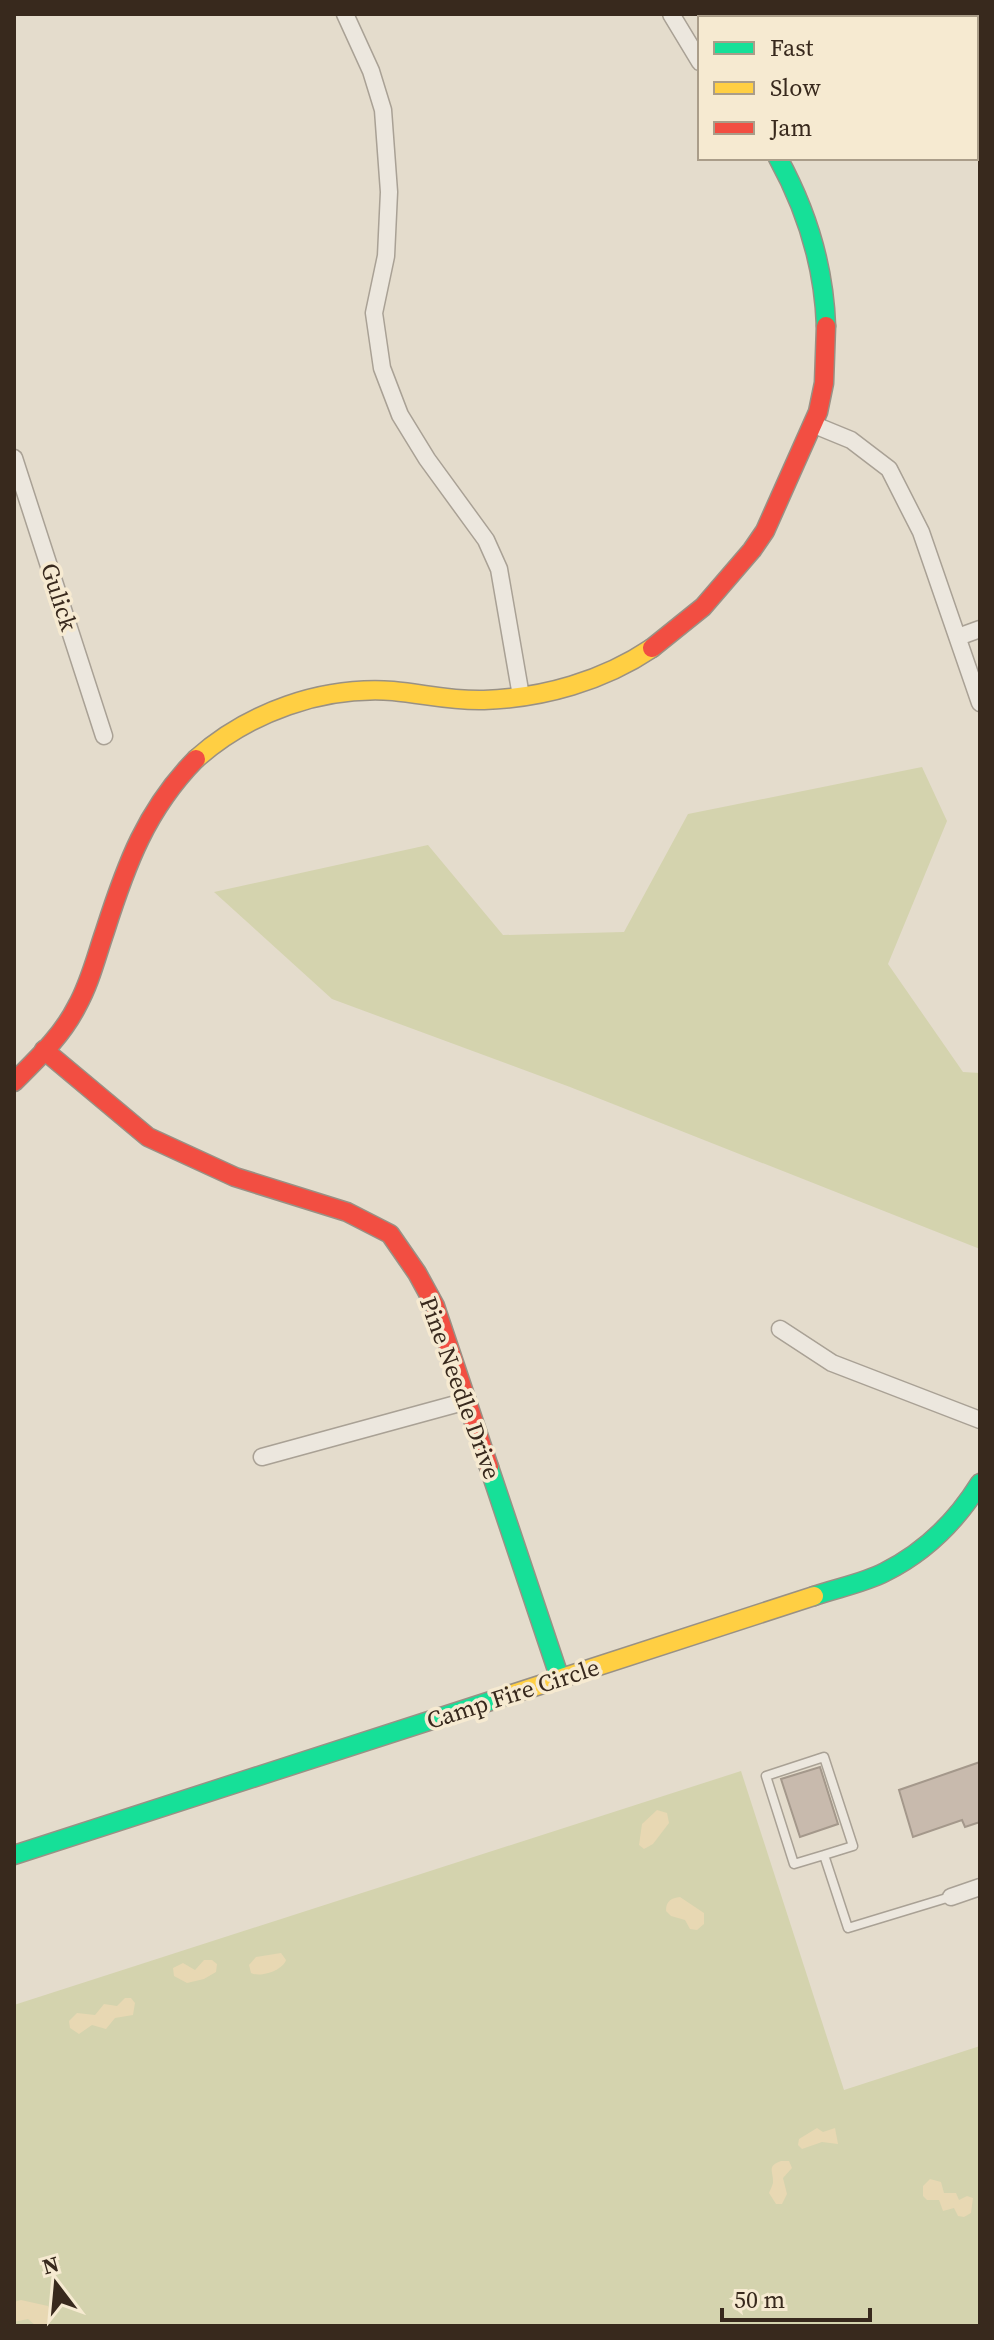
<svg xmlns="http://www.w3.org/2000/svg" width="994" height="2340" viewBox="0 0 994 2340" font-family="'Source Serif 4',serif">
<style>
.green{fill:#d4d3ae}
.sand{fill:#e8d8b3}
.building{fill:#c8baad;stroke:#a4988b;stroke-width:2}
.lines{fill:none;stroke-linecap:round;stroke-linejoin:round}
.lane-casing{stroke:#a9a195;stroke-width:11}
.street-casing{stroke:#a9a195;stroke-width:19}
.fast-casing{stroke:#999185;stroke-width:21}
.slow-casing{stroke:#999185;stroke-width:21}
.jam-casing{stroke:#999185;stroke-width:21}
.lane{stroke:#ece7de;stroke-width:8}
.street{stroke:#ece7de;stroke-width:16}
.fast{stroke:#16e098;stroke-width:18}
.slow{stroke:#ffcf43;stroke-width:18}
.jam{stroke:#f24e42;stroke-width:18}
.labels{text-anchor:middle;stroke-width:7;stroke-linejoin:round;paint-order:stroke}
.street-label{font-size:24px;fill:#38291d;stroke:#f6ead1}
</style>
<rect width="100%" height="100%" fill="#e4dccc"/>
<g class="green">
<path d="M922 767 947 821 888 964 963 1072 980 1073V1249L570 1087 332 999 214 892 428 845 503 935 624 932 688 814Z"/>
<path d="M741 1771 844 2090 980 2046V2326H14V2005Z"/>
</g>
<g class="sand">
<path d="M657 1810 667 1813 669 1823 653 1844 644 1849 639 1845 642 1824Z"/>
<path d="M680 1897 704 1913V1924L697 1930 690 1929 685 1920 671 1916 666 1911C666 1901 671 1898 680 1897Z"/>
<path d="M281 1953 286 1960C283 1970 261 1978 251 1973L249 1965 256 1957Z"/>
<path d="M204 1960H212L217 1964 216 1972 204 1979 187 1983 174 1976 173 1968 183 1963 195 1970Z"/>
<path d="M125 1998H131L135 2003 133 2015 115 2018 106 2029 92 2025 79 2034 70 2028 69 2021 77 2013 95 2015 104 2004 117 2006Z"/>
<path d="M817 2128 823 2132 835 2128 838 2144 822 2142 802 2149 798 2145 799 2139Z"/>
<path d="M781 2161H789L792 2168 783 2178 787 2194 782 2204H776L769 2193C770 2190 772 2187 773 2183 774 2172 766 2166 781 2161Z"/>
<path d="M930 2179 941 2182 944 2193H956L959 2200 967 2196 973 2198 971 2213 964 2217 958 2216 954 2208 943 2211 939 2200H927L923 2196V2186Z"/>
<path d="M21 2300 48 2306 52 2314 49 2325 36 2326 28 2319 14 2322V2302Z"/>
</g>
<g class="building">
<path d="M980 1762V1822L965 1827 962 1820 913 1837 899 1790Z"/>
<path d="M820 1767 838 1824 800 1837 781 1779Z"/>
</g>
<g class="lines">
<defs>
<path id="lane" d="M824 1855 794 1864 766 1776 824 1757 853 1846 824 1855 848 1928 950 1897"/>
<g id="street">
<path d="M345 14 371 71 383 110 389 192 386 256 374 313 382 368 400 415 427 459 486 540 499 569 521 696"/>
<path d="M671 14 700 62"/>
<path d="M812 424 851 440 889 469 921 532 980 703"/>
<path d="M14 458 104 736"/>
<path d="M958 637 980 629"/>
<path d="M780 1329 832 1363 980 1420"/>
<path d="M262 1457 467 1401"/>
<path d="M951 1897 980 1887"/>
</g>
<g id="fast">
<path d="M778 158C806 209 824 267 826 326"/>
<path d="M489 1467 560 1679"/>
<path d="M814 1596C837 1588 864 1583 885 1572 925 1552 957 1520 980 1483"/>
<path d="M14 1855 506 1696"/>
</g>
<g id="slow">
<path d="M196 759C249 712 322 686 393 691 425 694 451 701 484 700 543 698 603 681 652 648"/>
<path d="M506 1696 814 1596"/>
</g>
<g id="jam">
<path d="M652 648 703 607 752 550 765 531 818 412 824 383 826 326"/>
<path d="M44 1050 148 1137 235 1177 347 1212 390 1234 417 1273 435 1306 489 1467"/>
<path d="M14 1082C37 1059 62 1036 77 1006 90 983 96 957 105 931 126 865 146 810 196 759"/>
</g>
</defs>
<use href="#lane" class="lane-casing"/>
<use href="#street" class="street-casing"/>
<use href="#fast" class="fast-casing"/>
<use href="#slow" class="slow-casing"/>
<use href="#jam" class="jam-casing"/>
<use href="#lane" class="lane"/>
<use href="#street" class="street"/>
<use href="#fast" class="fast"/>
<use href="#slow" class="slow"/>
<use href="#jam" class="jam"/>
</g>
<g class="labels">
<g class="street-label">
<text transform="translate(59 597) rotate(72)" y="8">Gulick</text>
<text transform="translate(460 1388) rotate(70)" y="8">Pine Needle Drive</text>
<text transform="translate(513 1694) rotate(-18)" y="8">Camp Fire Circle</text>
</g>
</g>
<rect width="994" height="2340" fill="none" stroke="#38291d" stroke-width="32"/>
<rect x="698" y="16" width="280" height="144" fill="#f6ead1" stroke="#aa9d89" stroke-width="2"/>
<rect x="714" y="42" width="40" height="12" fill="#16e098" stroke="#aa9d89" stroke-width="2"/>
<text x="770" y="56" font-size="24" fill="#38291d">Fast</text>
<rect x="714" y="82" width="40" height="12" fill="#ffcf43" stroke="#aa9d89" stroke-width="2"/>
<text x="770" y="96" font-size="24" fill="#38291d">Slow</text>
<rect x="714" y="122" width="40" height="12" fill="#f24e42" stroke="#aa9d89" stroke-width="2"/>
<text x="770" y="136" font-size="24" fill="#38291d">Jam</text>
<g transform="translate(56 2284) rotate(344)" stroke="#f6ead1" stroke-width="6" paint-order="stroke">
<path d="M0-6L14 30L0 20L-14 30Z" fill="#38291d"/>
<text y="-12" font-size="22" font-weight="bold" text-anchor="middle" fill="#38291d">N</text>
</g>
<path d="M722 2308v12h148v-12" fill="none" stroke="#38291d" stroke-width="4"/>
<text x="734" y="2308" font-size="24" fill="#38291d" stroke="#f6ead1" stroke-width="6" paint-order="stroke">50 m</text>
</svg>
